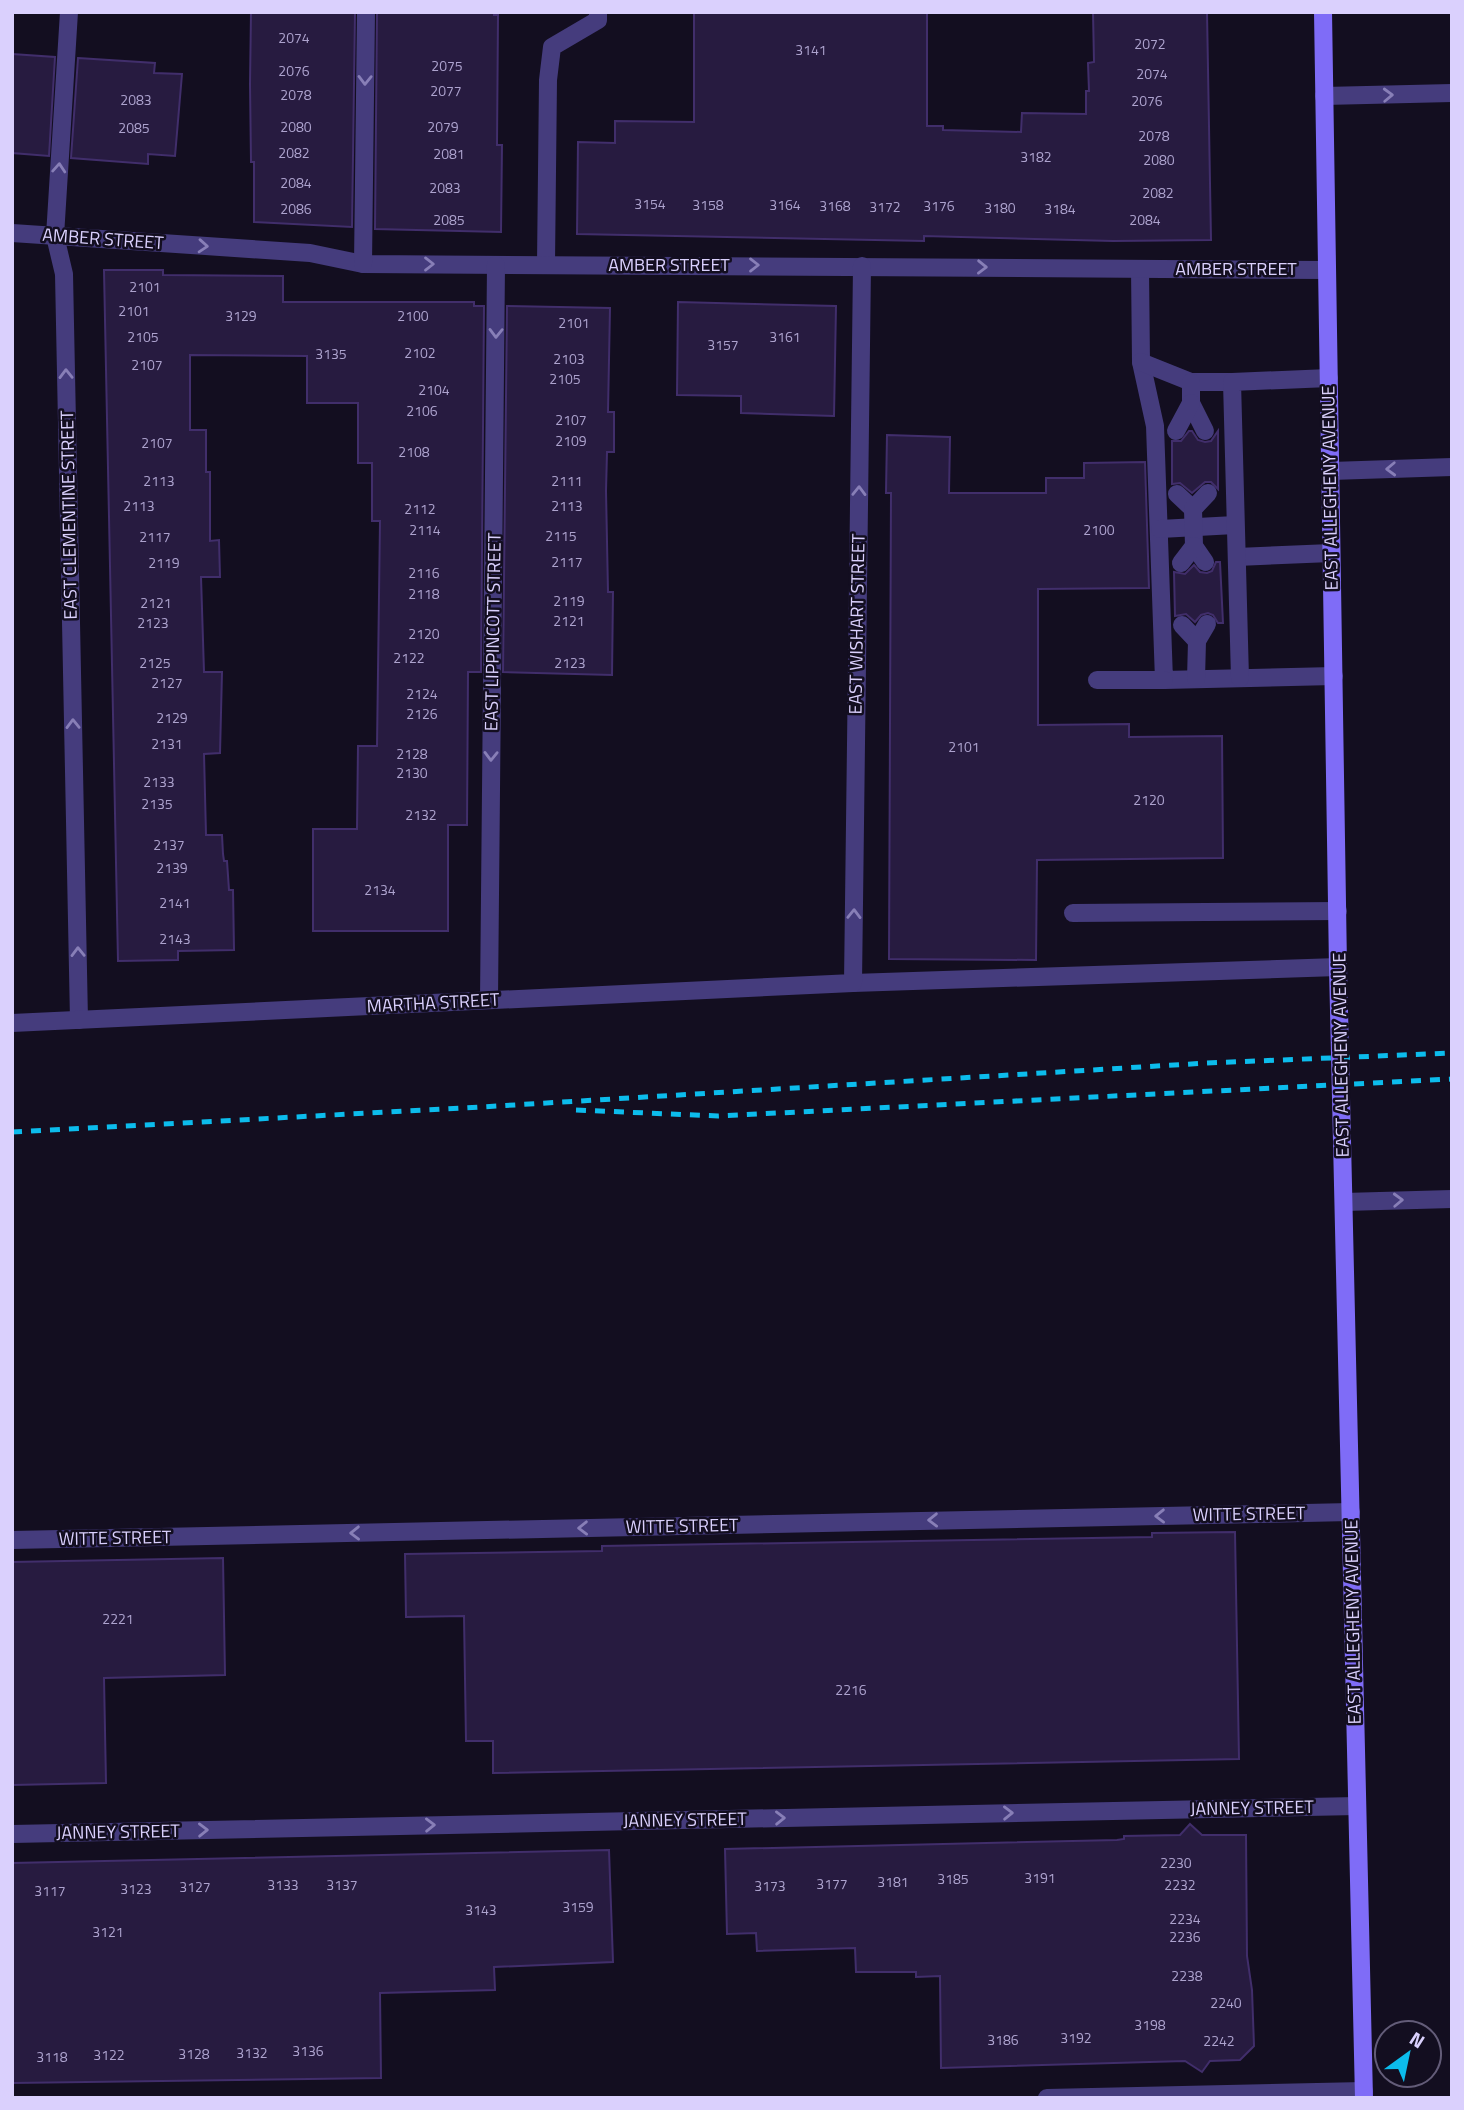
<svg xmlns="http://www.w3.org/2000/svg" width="1464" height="2110" viewBox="0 0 1464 2110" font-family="'Titillium Web',sans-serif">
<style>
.building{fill:#271b40;stroke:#412e6b;stroke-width:2}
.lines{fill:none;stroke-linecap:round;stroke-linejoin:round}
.lane{stroke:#453c7d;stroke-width:18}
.street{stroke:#453c7d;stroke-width:18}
.secondary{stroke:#7f6cf7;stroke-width:18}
.rail{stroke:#0cbcec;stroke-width:5;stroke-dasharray:10 9;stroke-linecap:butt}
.oneway{stroke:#887fb7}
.labels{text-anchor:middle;stroke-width:5;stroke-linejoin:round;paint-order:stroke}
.number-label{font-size:14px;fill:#ada3ce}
.street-label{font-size:18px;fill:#dad0fd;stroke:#130e20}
</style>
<rect width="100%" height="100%" fill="#130e20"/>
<g class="building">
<path d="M251 12H355L352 227 254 222V162H251L250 84Z"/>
<path d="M377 12H494V15H498L497 145H502L501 232 375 229Z"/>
<path d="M694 12H927V126H943V130L1021 132 1022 113 1086 114V91H1089L1088 63 1094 62 1093 12H1207L1211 240 1113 241 924 236V241L577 234 578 142 615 143V121L694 122Z"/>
<path d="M12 54 55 57 49 156 12 153Z"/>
<path d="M78 58 155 63 154 73 182 74 175 156 148 154V164L71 158Z"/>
<path d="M104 270H163V275L283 276V302H474V306H484L481 672H468L467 825H448V931H313V829H357L358 746H377L380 521H372V463H358V403H307V356L190 355V430H206V472H210V541L219 540 220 577H201L204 672H222L220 753 204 754 206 835H222L223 854 224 861H227L229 890H233L234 950 178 951V960L118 961Z"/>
<path d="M678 302 836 306 834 416 741 413V396L677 395Z"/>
<path d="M507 306 610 308 608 412H614V452H607L606 491 608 592H613L612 675 503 672Z"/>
<path d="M1189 431H1192L1198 440 1205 442 1211 441 1218 431V489L1211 482H1205L1192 493 1180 483 1172 484V441H1181Z"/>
<path d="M887 435 950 437 949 493H1046V478H1084V463L1145 462 1149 588 1038 589V725L1129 724V737L1222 736 1223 858 1037 860 1036 960 889 959 891 493H886Z"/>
<path d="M1216 562H1220L1223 623H1218L1213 615 1208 613 1201 615 1195 622 1186 614 1175 616 1174 572 1185 574 1194 565 1200 572 1207 573 1212 571Z"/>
<path d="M1235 1532 1239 1759 493 1773V1741H466L464 1616 406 1617 405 1554 602 1551V1546L1152 1537V1533Z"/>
<path d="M223 1558 225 1675 104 1678 106 1783 12 1785V1562Z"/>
<path d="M1190 1824 1202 1835H1246L1247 1956 1252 1990 1254 2046 1240 2060 1210 2061 1202 2072 1185 2061 941 2068 940 1976 916 1977V1972H856L855 1948 757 1951 756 1933 727 1934 725 1849 1117 1840 1124 1839V1836L1180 1835Z"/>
<path d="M609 1850 613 1962 494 1967 495 1990 380 1993 381 2078 12 2083V1863Z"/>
</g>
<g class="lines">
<g class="lane">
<path d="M546 264 548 80 552 47 598 20V12"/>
<path d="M1140 269 1141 362 1155 426 1164 680 1334 676"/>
<path d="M1141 362 1191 382H1232"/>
<path d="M1191 382V403L1205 431"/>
<path d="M1176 431 1191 403"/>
<path d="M1177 494 1193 509"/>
<path d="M1160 529 1235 525"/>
<path d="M1237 557 1331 553"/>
<path d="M1205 562 1194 546 1193 509 1208 493"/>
<path d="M1181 563 1194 546"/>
<path d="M1182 625 1197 641"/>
<path d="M1240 678 1232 382 1329 378"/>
<path d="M1196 679 1197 641 1207 624"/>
<path d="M1097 680H1164"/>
<path d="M1073 913 1338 911"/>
<path d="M853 983 1338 967"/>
<path d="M1344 1202 1452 1199"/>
</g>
<g class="street">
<path d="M69 12 55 236 64 274 79 1020"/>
<path d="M1324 96 1452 93"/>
<path d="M12 233 310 253 363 264 1327 270"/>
<path d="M363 264 366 12"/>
<path d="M1331 471 1452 467"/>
<path d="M489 1000 496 265"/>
<path d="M12 1023 853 983 862 266"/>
<path d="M12 1540 1351 1512"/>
<path d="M12 1834 1357 1806"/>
<path d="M1047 2098 1364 2091"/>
</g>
<path class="secondary" d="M1323 12 1338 967 1364 2098"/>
<g class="rail">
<path d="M576 1110 718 1116 1452 1079"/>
<path d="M12 1132 464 1108 1207 1063 1452 1053"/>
</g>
</g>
<defs><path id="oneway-chevron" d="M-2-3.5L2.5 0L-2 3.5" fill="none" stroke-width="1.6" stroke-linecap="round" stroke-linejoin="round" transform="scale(1.75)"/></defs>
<g class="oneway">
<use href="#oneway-chevron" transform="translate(365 80) rotate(91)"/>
<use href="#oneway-chevron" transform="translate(1388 95) rotate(-2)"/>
<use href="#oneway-chevron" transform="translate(59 168) rotate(-86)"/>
<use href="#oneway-chevron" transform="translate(203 246) rotate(4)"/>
<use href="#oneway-chevron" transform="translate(429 264)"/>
<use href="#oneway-chevron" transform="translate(754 265)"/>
<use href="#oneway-chevron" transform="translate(982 267) rotate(1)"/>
<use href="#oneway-chevron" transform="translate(496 333) rotate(91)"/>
<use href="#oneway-chevron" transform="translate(66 374) rotate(-91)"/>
<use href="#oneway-chevron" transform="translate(1391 469) rotate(178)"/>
<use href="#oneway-chevron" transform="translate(859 491) rotate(-89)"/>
<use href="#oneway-chevron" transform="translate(73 724) rotate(-91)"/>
<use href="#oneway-chevron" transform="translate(491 756) rotate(91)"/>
<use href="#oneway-chevron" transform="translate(854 914) rotate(-89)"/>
<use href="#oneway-chevron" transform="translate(78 952) rotate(-91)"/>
<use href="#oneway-chevron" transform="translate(1398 1200) rotate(-2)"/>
<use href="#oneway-chevron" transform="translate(1160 1516) rotate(179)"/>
<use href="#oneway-chevron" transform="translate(933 1520) rotate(179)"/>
<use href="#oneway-chevron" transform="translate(583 1528) rotate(179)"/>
<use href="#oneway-chevron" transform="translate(355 1533) rotate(179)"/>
<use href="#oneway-chevron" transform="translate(1008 1813) rotate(-1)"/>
<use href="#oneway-chevron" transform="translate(780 1818) rotate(-1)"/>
<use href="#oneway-chevron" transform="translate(430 1825) rotate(-1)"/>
<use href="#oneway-chevron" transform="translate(203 1830) rotate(-1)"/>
</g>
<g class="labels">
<g class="number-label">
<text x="294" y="43">2074</text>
<text x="1150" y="49">2072</text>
<text x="811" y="55">3141</text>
<text x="447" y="71">2075</text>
<text x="294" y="76">2076</text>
<text x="1152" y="79">2074</text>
<text x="446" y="96">2077</text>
<text x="296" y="100">2078</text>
<text x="136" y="105">2083</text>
<text x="1147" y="106">2076</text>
<text x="296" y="132">2080</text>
<text x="443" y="132">2079</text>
<text x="134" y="133">2085</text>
<text x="1154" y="141">2078</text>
<text x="294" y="158">2082</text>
<text x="449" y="159">2081</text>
<text x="1036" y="162">3182</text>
<text x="1159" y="165">2080</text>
<text x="296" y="188">2084</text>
<text x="445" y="193">2083</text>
<text x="1158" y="198">2082</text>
<text x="650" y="209">3154</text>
<text x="708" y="210">3158</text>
<text x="785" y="210">3164</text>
<text x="835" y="211">3168</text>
<text x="939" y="211">3176</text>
<text x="885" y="212">3172</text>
<text x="1000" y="213">3180</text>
<text x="296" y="214">2086</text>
<text x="1060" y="214">3184</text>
<text x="449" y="225">2085</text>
<text x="1145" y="225">2084</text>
<text x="145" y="292">2101</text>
<text x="134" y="316">2101</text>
<text x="241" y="321">3129</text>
<text x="413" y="321">2100</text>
<text x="574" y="328">2101</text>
<text x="143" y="342">2105</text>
<text x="785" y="342">3161</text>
<text x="723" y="350">3157</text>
<text x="420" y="358">2102</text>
<text x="331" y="359">3135</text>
<text x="569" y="364">2103</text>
<text x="147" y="370">2107</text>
<text x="565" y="384">2105</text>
<text x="434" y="395">2104</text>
<text x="422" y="416">2106</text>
<text x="571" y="425">2107</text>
<text x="571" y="446">2109</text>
<text x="157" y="448">2107</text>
<text x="414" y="457">2108</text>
<text x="159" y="486">2113</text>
<text x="567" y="486">2111</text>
<text x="139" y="511">2113</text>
<text x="567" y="511">2113</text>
<text x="420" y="514">2112</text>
<text x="425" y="535">2114</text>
<text x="1099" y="535">2100</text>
<text x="561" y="541">2115</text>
<text x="155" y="542">2117</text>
<text x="567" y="567">2117</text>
<text x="164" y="568">2119</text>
<text x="424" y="578">2116</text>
<text x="424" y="599">2118</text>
<text x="569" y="606">2119</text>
<text x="156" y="608">2121</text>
<text x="569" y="626">2121</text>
<text x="153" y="628">2123</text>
<text x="424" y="639">2120</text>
<text x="409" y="663">2122</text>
<text x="155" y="668">2125</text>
<text x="570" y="668">2123</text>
<text x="167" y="688">2127</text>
<text x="422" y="699">2124</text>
<text x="422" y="719">2126</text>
<text x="172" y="723">2129</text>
<text x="167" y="749">2131</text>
<text x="964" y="752">2101</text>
<text x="412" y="759">2128</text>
<text x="412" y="778">2130</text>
<text x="159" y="787">2133</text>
<text x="1149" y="805">2120</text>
<text x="157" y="809">2135</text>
<text x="421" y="820">2132</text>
<text x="169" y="850">2137</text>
<text x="172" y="873">2139</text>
<text x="380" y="895">2134</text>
<text x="175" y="908">2141</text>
<text x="175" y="944">2143</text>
<text x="118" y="1624">2221</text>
<text x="851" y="1695">2216</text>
<text x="1176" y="1868">2230</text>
<text x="1040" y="1883">3191</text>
<text x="953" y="1884">3185</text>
<text x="893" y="1887">3181</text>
<text x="832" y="1889">3177</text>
<text x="283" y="1890">3133</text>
<text x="342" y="1890">3137</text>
<text x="1180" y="1890">2232</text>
<text x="770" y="1891">3173</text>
<text x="195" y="1892">3127</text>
<text x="136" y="1894">3123</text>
<text x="50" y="1896">3117</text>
<text x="578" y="1912">3159</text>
<text x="481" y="1915">3143</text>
<text x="1185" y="1924">2234</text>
<text x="108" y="1937">3121</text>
<text x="1185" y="1942">2236</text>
<text x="1187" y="1981">2238</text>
<text x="1226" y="2008">2240</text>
<text x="1150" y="2030">3198</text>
<text x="1076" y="2043">3192</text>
<text x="1003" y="2045">3186</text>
<text x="1219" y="2046">2242</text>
<text x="308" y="2056">3136</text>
<text x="252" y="2058">3132</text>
<text x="194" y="2059">3128</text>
<text x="109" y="2060">3122</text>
<text x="52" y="2062">3118</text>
</g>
<g class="street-label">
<text transform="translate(103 239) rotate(4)" y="6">AMBER STREET</text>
<text x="669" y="271">AMBER STREET</text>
<text x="1236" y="275">AMBER STREET</text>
<text transform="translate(1330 488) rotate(-91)" y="6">EAST ALLEGHENY AVENUE</text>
<text transform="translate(69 515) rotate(-91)" y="6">EAST CLEMENTINE STREET</text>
<text transform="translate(857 624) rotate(-89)" y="6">EAST WISHART STREET</text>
<text transform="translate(493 632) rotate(-89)" y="6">EAST LIPPINCOTT STREET</text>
<text transform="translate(433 1003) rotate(-3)" y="6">MARTHA STREET</text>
<text transform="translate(1341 1055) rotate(-91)" y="6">EAST ALLEGHENY AVENUE</text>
<text transform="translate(1249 1514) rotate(-1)" y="6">WITTE STREET</text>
<text transform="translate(682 1526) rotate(-1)" y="6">WITTE STREET</text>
<text transform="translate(115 1538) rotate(-1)" y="6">WITTE STREET</text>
<text transform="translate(1353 1622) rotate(-91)" y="6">EAST ALLEGHENY AVENUE</text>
<text transform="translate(1252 1808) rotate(-1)" y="6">JANNEY STREET</text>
<text transform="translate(685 1820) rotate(-1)" y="6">JANNEY STREET</text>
<text transform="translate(118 1832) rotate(-1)" y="6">JANNEY STREET</text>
</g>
</g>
<rect width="1464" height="2110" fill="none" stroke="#dad0fd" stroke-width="28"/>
<g transform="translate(1408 2054) rotate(33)"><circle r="33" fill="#130e20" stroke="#635c78" stroke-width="2"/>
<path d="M0-5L12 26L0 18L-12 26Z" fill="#0cbcec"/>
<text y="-10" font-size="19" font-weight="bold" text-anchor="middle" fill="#dad0fd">N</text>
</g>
</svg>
